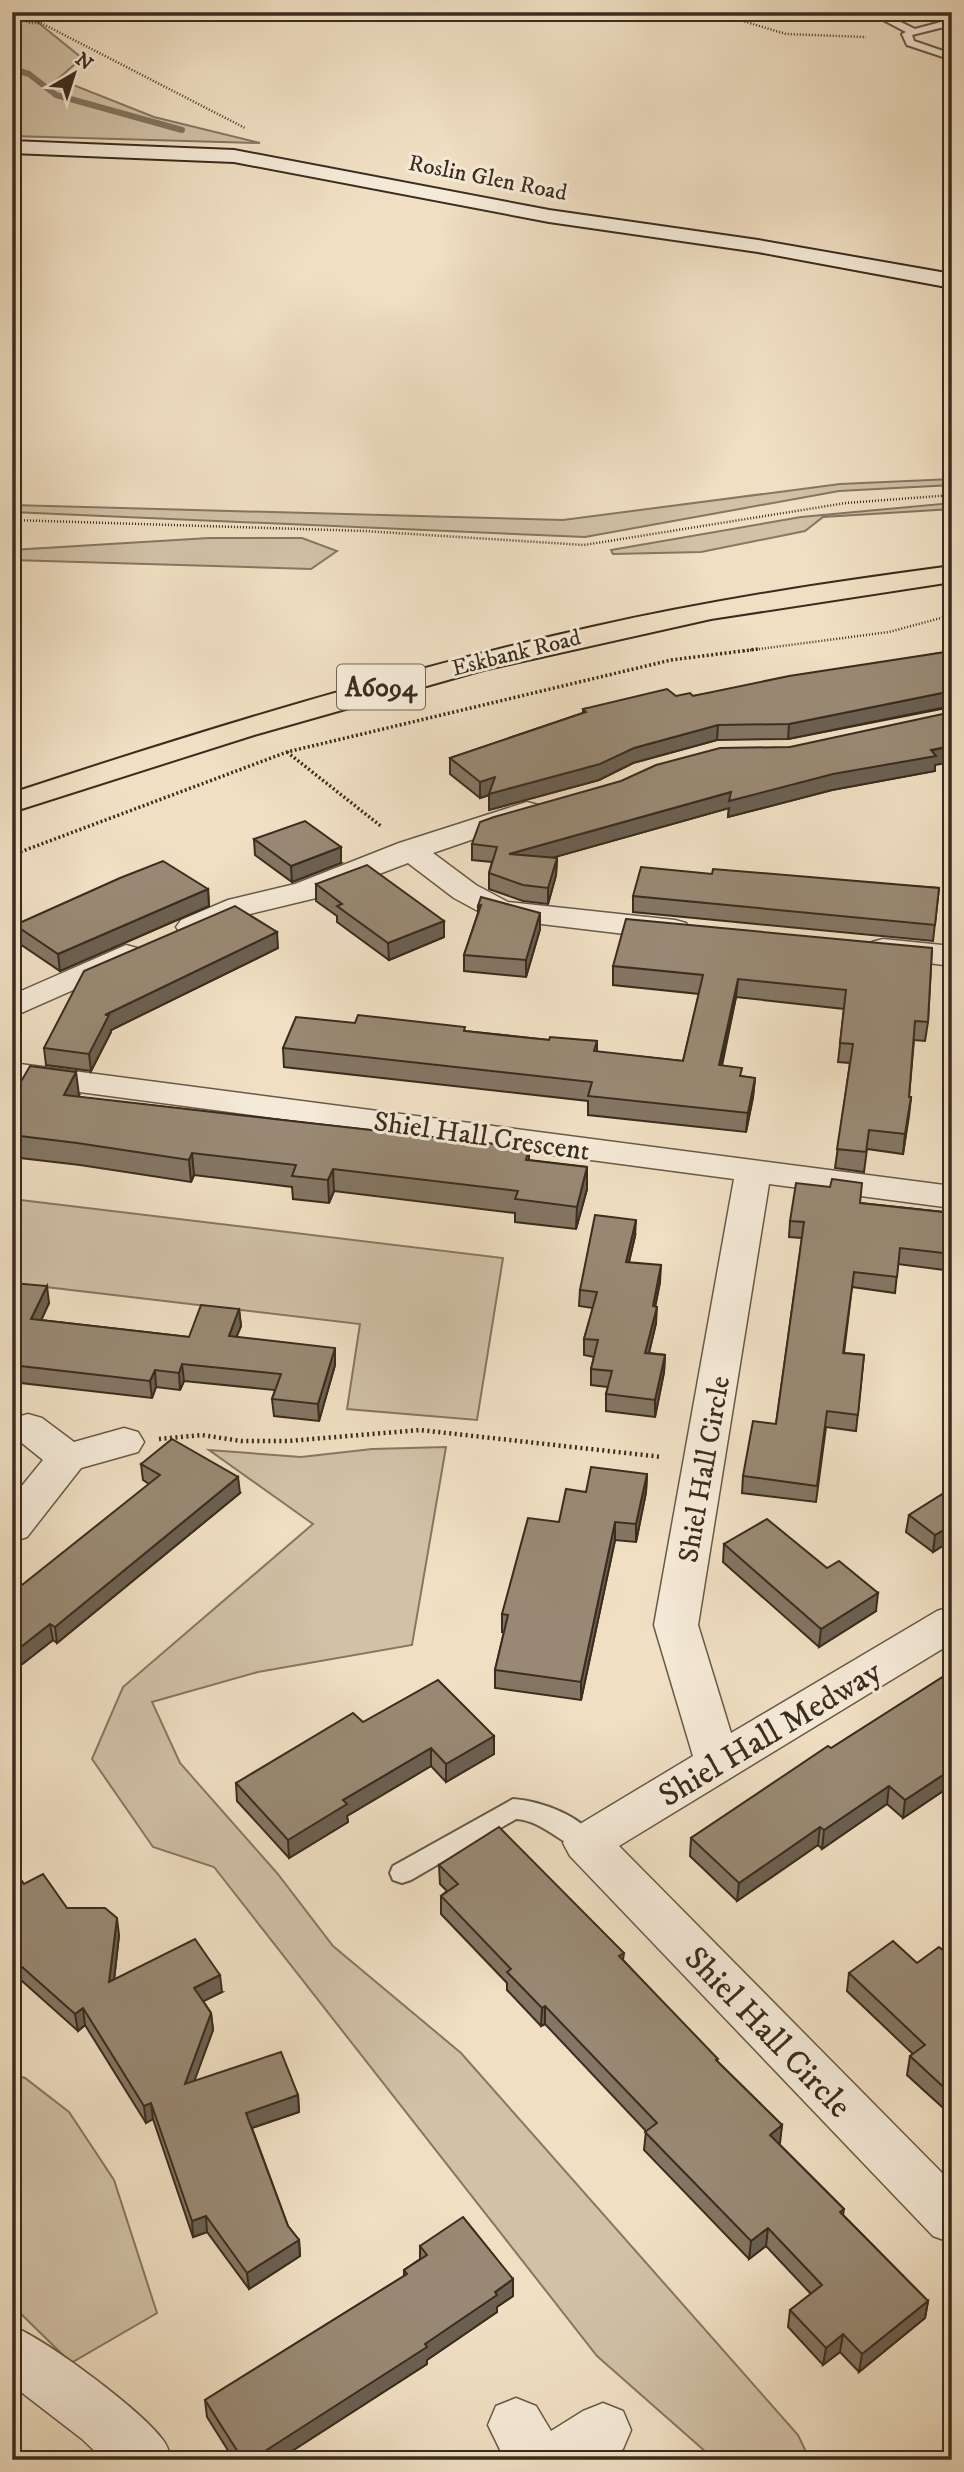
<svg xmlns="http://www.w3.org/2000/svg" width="964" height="2472" viewBox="0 0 964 2472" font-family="'IM FELL DW Pica',serif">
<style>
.green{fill:#d1c1a7;stroke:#867662;stroke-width:2}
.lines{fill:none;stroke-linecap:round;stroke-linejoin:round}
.stream{stroke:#82735f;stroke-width:6}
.service-casing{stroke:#685947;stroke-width:4}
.minor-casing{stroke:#685947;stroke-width:3}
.secondary-casing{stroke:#3a2c1e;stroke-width:4}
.primary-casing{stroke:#3a2c1e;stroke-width:4}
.path-far2{stroke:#3a2c1e;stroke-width:2.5;stroke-dasharray:1 2;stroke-linecap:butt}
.path-far1{stroke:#3a2c1e;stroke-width:3.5;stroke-dasharray:2 2.5;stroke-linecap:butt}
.path{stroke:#3a2c1e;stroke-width:4.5;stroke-dasharray:2 3.5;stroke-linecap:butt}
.service{fill:#f5ead8;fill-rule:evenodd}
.minor{fill:#f5ead8;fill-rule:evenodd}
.secondary{fill:#f5ead8;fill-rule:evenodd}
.primary{fill:#f0dfc3;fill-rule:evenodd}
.wall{fill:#847664;stroke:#3a2c1e;stroke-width:2}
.shaded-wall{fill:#6b6051;stroke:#3a2c1e;stroke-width:2}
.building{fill:#998974;stroke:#3a2c1e;stroke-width:2}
.labels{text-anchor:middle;stroke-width:6;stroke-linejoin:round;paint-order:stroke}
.far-street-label{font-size:23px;fill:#3a2c1e;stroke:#f5ead8}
.shield{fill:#f5ead8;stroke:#726556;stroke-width:2}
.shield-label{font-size:26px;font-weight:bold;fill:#3a2c1e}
.street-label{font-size:28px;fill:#3a2c1e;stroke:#f5ead8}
.near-street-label{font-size:33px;fill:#3a2c1e;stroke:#f5ead8}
</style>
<rect width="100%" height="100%" fill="#f0dfc3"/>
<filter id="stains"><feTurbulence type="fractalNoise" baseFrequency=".00286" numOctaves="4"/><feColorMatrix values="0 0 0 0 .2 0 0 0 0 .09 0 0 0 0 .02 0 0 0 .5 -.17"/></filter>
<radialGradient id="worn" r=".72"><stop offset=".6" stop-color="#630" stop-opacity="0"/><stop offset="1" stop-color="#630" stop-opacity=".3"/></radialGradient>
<g class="green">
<path d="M12 12H25L82 58 58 79 154 117 260 143 12 136Z"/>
<path d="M952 479V485L839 491 585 537 12 512V505L563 520 840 484Z"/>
<path d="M952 503V509L823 517 805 531 701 552 613 554 611 550 801 517Z"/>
<path d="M209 538H302L337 551 311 569 12 560V550Z"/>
<path d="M12 1199 503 1258 477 1420 347 1409 360 1324 12 1283Z"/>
<path d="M446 1447 412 1645 258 1672 152 1702 180 1763 277 1873 333 1946 461 2053 798 2435 810 2460H715L597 2356 214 1867 153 1847 92 1759 123 1687 313 1524 209 1450 301 1457 372 1449Z"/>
<path d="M12 2074 25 2078 69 2112 114 2180 157 2313 71 2363 12 2305Z"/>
</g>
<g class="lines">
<path class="stream" d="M12 69 29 74 56 95 182 130"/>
<defs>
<g id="service">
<path d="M868 12H880L915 29 952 19V25L912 35 914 41 952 54V60L907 45 902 34 906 32Z"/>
<path d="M513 1799C541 1801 584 1816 598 1843L595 1850C572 1857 546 1820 516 1819L411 1880 402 1883 393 1880 390 1873 393 1866Z"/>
</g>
<g id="minor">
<path d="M527 802 538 805 542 811 538 817 433 853 476 885 508 902 675 920 686 923 691 930 686 937 675 940 491 918 454 898 408 863 316 898 250 914 203 934 192 937 181 934 176 927 181 920 228 900 295 884 399 843Z"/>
<path d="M883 939 952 946V966L872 956 867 949 872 942Z"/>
<path d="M126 945 137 948 142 955 137 962 12 1017V995Z"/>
<path d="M12 1063 952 1186V1208L769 1184 698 1625 731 1733 937 1611 952 1606V1643L619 1846 952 2183V2243L933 2236 570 1856 563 1843 570 1830 693 1756 654 1625 734 1179 12 1083Z"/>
<path d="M28 1414 42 1418 74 1442 124 1428 138 1432 144 1442 138 1452 81 1468 27 1537 12 1542V1498L43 1460 12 1435 14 1418Z"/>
<path d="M12 2326C47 2340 141 2410 163 2440 167 2445 170 2454 172 2460H104L82 2439 12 2385Z"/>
<path d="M516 2398 536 2406 551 2431 583 2411 603 2403 623 2411 631 2430 623 2449 606 2460H505L488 2425 496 2406Z"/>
</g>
<path id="secondary" d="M12 141 234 150 549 210 758 240 952 274V288L758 252 549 222 234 162 12 153Z"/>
<path id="primary" d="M952 566V582L711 619 483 670 254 735 12 812V793C203 730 396 671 592 627 711 600 831 582 952 566Z"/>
</defs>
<use href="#service" class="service-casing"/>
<use href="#minor" class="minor-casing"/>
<use href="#secondary" class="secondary-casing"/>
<use href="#primary" class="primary-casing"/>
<g class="path-far2">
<path d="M19 12 28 23H41L245 128"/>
<path d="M713 12 786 34 866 37"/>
<path d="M40 22 37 19 138 12"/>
<path d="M12 520 365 531 584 545 846 503 952 495"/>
<path d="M744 651 889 632 952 615"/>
</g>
<g class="path-far1">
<path d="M287 752 382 827"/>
<path d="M12 855 287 752 671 660 758 649"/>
</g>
<path class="path" d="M159 1439 202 1435 241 1441H288L420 1430 662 1457"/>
<use href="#service" class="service"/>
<use href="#minor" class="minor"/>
<use href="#secondary" class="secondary"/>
<use href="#primary" class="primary"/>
</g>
<g class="wall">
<path d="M952 651V707L788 739 717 740 633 763 599 780 489 810V795L480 798 450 774V758L583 713V709L676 696H693Z"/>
<path d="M790 747 935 765V771L832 790 728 817 729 808 551 858H557L556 875 548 904 523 901 489 889V873L492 862 472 860V844Z"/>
<path d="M254 839 341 863 292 882 255 855Z"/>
<path d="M712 874 939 888 933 941 633 912V896Z"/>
<path d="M316 884 444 921V937L389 960 337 922V916L316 901Z"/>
<path d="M208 889 209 906 60 971 17 942 15 925Z"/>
<path d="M478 906 540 929 526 977 464 971V955L478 913Z"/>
<path d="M278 948 111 1030V1032L91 1071 46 1065 44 1048Z"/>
<path d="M932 948 928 1022 925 1041 914 1040 909 1097H911L903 1154 867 1149 864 1172 835 1168 850 1063 838 1062 844 1009 736 997 722 1066 741 1076 755 1078 753 1097 746 1132 588 1115V1101L284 1067 283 1048 355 1023 465 1031 549 1040 597 1041V1052L683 1061 699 994 613 985V966Z"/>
<path d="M12 1092 79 1095 77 1097 529 1148V1160L587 1167V1189L576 1229 515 1222V1213L334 1191 329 1203 293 1199 292 1187 194 1175 191 1182 80 1165 12 1157Z"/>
<path d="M830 1187 860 1203 952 1213V1271L898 1264 895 1293 852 1287 844 1353 864 1355 856 1431 826 1427 816 1502 742 1493 743 1476 776 1424 802 1238 789 1237 790 1221Z"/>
<path d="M635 1236 629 1262 660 1282 655 1307 656 1323 649 1353 665 1355 664 1372 655 1417 606 1411V1394L608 1387 591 1385V1369L594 1357 584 1355V1339L593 1308 579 1306 580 1290Z"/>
<path d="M12 1283 49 1303 41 1320 189 1337 239 1309 241 1326 236 1337 335 1365 319 1421 274 1416 272 1399 275 1390 184 1381 180 1390 156 1387 152 1398 12 1382Z"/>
<path d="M141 1464 240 1493 57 1643 53 1640 12 1672 149 1484 143 1480Z"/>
<path d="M647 1474 646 1492 636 1542 615 1540 581 1700 495 1688V1670L504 1632H502V1614L586 1492Z"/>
<path d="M952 1488V1540L933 1552 906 1532 909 1515Z"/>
<path d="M724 1544 827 1568 876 1611 819 1647 723 1562Z"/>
<path d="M952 1671V1785L903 1818 887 1804 822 1849 818 1845 737 1901 690 1856 691 1838Z"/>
<path d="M363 1722 494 1736V1754L446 1782 431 1766 347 1816 348 1822 289 1858 237 1801 236 1783Z"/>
<path d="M439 1865 624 1953 623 1960 718 2062 782 2125 779 2144 844 2209 843 2215 928 2301 925 2318 859 2372 840 2352 823 2365 788 2327 790 2310 811 2294 766 2246 749 2259 644 2150 646 2131 545 2024 541 2026 507 1990V1983L441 1914V1896L447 1891 440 1884Z"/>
<path d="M12 1868 24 1884 67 1908 119 1935 114 1980 222 1992 203 2001 211 2013 213 2030 194 2081 298 2095 299 2112 252 2128 288 2226 299 2240 300 2256 249 2289 207 2232 193 2237 153 2119 146 2123 85 2025 78 2031 12 1972Z"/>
<path d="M952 1958V2116L907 2075 910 2056 913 2054 847 1991 849 1973Z"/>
<path d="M420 2246 513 2279V2296L497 2307V2312L427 2360V2364L278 2460H234L207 2417 205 2400 404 2276V2270L420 2259Z"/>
</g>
<g class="shaded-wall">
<path d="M952 691 951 706 788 739 789 724Z"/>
<path d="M718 725 717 740 633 763 599 780 489 810V795L480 798V782L495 777 634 748Z"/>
<path d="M952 746V762L935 765V771L832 790 728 817 729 808 509 870V854L731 792Z"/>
<path d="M341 847V863L292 882 291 866Z"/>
<path d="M557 858 556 875 548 904V888Z"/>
<path d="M208 889 209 906 60 971 58 954Z"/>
<path d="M540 913V929L526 977V960Z"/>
<path d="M444 921V937L389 960 388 943Z"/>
<path d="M277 932 278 948 111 1030V1032L91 1071 89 1054 105 1015Z"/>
<path d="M738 979 736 997 717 1084 719 1065Z"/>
<path d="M76 1072 79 1095 67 1118 64 1095Z"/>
<path d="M755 1078 753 1097 746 1132 748 1113Z"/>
<path d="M911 1097 909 1116 903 1154 905 1134Z"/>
<path d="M192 1153 194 1175 191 1182 189 1160Z"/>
<path d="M587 1167V1189L576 1229 577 1207Z"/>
<path d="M333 1169 334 1191 329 1203 328 1180Z"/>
<path d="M636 1220 635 1236 625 1278 626 1262Z"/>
<path d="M661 1265 660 1282 652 1323 653 1306Z"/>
<path d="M47 1286 49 1303 34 1336 31 1319Z"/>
<path d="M657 1307 656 1323 645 1369V1353Z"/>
<path d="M239 1309 241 1326 230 1353 229 1336Z"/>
<path d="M335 1348V1365L319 1421 318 1404Z"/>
<path d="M665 1355 664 1372 655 1417V1400Z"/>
<path d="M182 1364 184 1381 180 1390 179 1373Z"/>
<path d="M155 1370 156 1387 152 1398 150 1381Z"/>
<path d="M647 1474 646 1492 636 1542V1524Z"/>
<path d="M238 1477 240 1493 57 1643 55 1627Z"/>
<path d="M615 1522V1540L581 1700V1682Z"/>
<path d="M952 1525V1540L933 1552 935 1535Z"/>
<path d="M878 1593 876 1611 819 1647 821 1629Z"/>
<path d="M50 1624 53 1640 12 1672V1654Z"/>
<path d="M494 1736V1754L446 1782V1764Z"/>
<path d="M431 1748V1766L347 1816 348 1822 289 1858 288 1840 343 1800Z"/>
<path d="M952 1769V1785L903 1818 905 1800Z"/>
<path d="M889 1786 887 1804 822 1849 824 1830Z"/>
<path d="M820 1827 818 1845 737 1901 739 1883Z"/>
<path d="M117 1918 119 1935 112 1999 109 1982Z"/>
<path d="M220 1975 222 1992 196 2005 194 1988Z"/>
<path d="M545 2006V2024L541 2026 542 2008Z"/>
<path d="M83 2008 85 2025 78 2031 75 2014Z"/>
<path d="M211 2013 213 2030 187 2101 185 2084Z"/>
<path d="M298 2095 299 2112 248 2129 246 2113Z"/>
<path d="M151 2103 153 2119 146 2123 144 2106Z"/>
<path d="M782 2125 780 2143 768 2153 770 2135Z"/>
<path d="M206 2216 207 2232 193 2237 192 2221Z"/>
<path d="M768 2228 766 2246 749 2259 751 2241Z"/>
<path d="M299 2240 300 2256 249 2289 247 2273Z"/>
<path d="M513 2279V2296L497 2307V2312L427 2360V2364L278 2460H251L425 2344Z"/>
<path d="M928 2301 925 2318 859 2372 862 2354Z"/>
<path d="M843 2334 840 2352 823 2365 826 2348Z"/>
</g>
<g class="building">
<path d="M952 651V691L789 724 718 725 634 748 600 764 489 794 495 777 480 782 450 758 586 712 583 709 667 689 676 696 690 693 693 696 789 676Z"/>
<path d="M952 712V746L931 750 936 756 833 774 729 801 731 792 509 854 557 858 548 888 523 885 489 873 497 847 472 844 480 822 494 817 621 781 656 765 720 748 790 747Z"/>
<path d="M305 821 341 847 291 866 254 839Z"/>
<path d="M163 861 208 889 58 954 15 925 120 878Z"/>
<path d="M367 865 444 921 388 943 337 906 342 904 316 884Z"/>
<path d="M641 867 712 874 713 869 939 888 935 925 633 896Z"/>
<path d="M481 897 540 913 526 960 464 955 481 905 478 906Z"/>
<path d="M235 906 277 932 105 1015H109L89 1054 44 1048 84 971Z"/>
<path d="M626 919 932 948 928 1022 915 1021 909 1097H911L905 1134 869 1130 866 1152 837 1149 853 1044 840 1043 846 990 738 979 719 1065 742 1068 740 1076 755 1078 748 1113 588 1096 592 1082 283 1048 296 1017 355 1023 358 1015 465 1027 464 1031 549 1040 550 1037 597 1041 594 1051 683 1061 703 975 613 966Z"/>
<path d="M30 1066 76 1072 64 1095 529 1148 526 1160 587 1167 577 1207 515 1199 518 1191 333 1169 328 1180 292 1176 296 1165 192 1153 189 1160 77 1143 12 1135V1092H15Z"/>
<path d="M832 1179 862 1183 860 1203 952 1213V1254L900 1248 897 1277 854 1272 843 1353 864 1355 858 1415 827 1411 817 1486 743 1476 753 1421 776 1424 804 1222 790 1221 796 1183 830 1187Z"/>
<path d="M595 1215 636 1220 626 1262 661 1265 653 1306 657 1307 645 1353 665 1355 655 1400 606 1394 612 1371 591 1369 598 1340 584 1339 597 1292 580 1290Z"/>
<path d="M12 1283 47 1286 31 1319 189 1337 201 1305 239 1309 229 1336 335 1348 318 1404 272 1399 281 1374 182 1364 179 1373 155 1370 150 1381 12 1365Z"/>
<path d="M172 1439 238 1477 55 1627 50 1624 12 1654V1593L160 1475 141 1464Z"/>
<path d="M591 1467 647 1474 636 1524 615 1522 581 1682 495 1670 508 1615 502 1614 528 1518 559 1522 566 1489 586 1492Z"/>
<path d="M952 1488V1525L935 1535 909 1515Z"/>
<path d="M767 1519 827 1568 839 1561 878 1593 821 1629 724 1544Z"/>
<path d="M952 1671V1769L905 1800 889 1786 824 1830 820 1827 739 1883 691 1838 828 1746 831 1748Z"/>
<path d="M438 1680 494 1736 446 1764 431 1748 343 1800 347 1804 288 1840 236 1783 353 1713 363 1722Z"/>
<path d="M499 1827 624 1953 619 1956 718 2059 716 2060 782 2125 770 2135 844 2209 840 2212 928 2301 862 2354 843 2334 826 2348 790 2310 822 2285 768 2228 751 2241 645 2132 657 2123 545 2006 542 2008 507 1972 511 1969 441 1896 458 1884 439 1865Z"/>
<path d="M12 1868 24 1884 43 1874 67 1908H105L117 1918 109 1982 195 1939 220 1975 194 1988 211 2013 185 2084 281 2052 298 2095 246 2113 288 2226 299 2240 247 2273 206 2216 192 2221 151 2103 144 2106 83 2008 75 2014 12 1958Z"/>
<path d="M893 1941 917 1963 939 1947 952 1958V2095L910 2056 925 2045 849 1973Z"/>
<path d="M463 2217 513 2279 495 2292 497 2295 425 2344 427 2347 251 2460H243L205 2400 407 2274 404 2270 427 2255 420 2246Z"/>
</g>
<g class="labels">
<g class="far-street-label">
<text transform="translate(488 177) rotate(11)" y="8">Roslin Glen Road</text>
<text transform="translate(516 652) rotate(-14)" y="8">Eskbank Road</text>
</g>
<rect class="shield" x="337" y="664.5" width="88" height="45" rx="5"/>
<g class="shield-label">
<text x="381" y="696">A6094</text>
</g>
<g class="street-label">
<text transform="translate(482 1135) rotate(8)" y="10">Shiel Hall Crescent</text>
<text transform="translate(703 1469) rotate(-80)" y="10">Shiel Hall Circle</text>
</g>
<g class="near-street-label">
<text transform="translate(769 1732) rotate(-31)" y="12">Shiel Hall Medway</text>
<text transform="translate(769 2031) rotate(46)" y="12">Shiel Hall Circle</text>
</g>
</g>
<rect width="964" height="2472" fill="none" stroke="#f0dfc3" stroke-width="42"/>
<rect x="14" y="14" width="936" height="2444" fill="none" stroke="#3a2c1e" stroke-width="3.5"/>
<rect x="21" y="21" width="922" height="2430" fill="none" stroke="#3a2c1e" stroke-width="2"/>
<g transform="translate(74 74) rotate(39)" stroke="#f5ead8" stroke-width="5" paint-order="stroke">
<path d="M0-5L12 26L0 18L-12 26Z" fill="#3a2c1e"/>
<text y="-10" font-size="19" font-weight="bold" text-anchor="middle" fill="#3a2c1e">N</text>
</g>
<rect width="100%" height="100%" filter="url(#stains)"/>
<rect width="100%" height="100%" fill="url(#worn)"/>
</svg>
